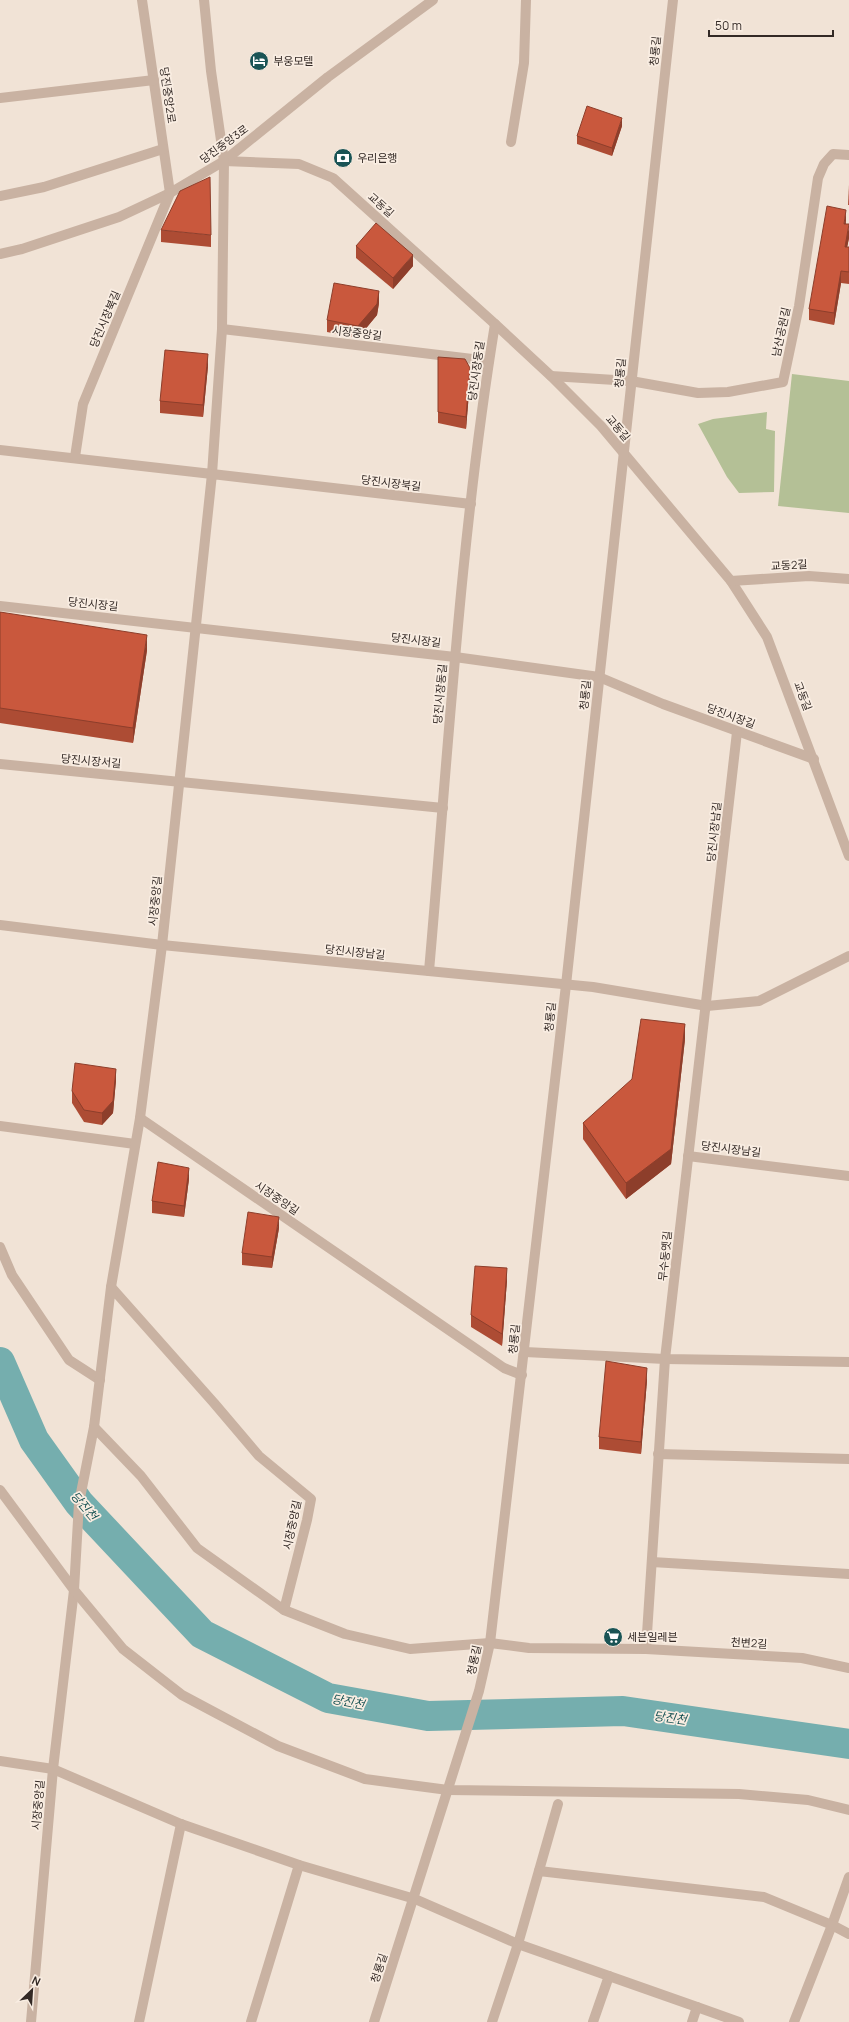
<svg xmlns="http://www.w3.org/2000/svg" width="849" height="2022" viewBox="0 0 849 2022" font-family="Manrope,'Noto Sans KR',sans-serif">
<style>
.green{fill:#b4c096}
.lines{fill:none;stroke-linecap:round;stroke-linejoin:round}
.river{stroke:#75aeae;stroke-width:30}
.street{stroke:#c9b2a2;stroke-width:10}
.wall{fill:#ad4c34}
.shaded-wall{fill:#8d3e2b}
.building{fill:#c9583d;stroke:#8d3e2b}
.labels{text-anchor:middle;stroke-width:3.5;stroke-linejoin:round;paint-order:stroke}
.street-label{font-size:11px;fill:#332925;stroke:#f9ede2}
.poi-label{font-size:11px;fill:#332925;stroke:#f9ede2;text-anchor:start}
.water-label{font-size:12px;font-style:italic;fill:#1a5455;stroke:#f9ede2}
</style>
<rect width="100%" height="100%" fill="#f1e3d6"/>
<g class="green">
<path d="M792 374 849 381V513L778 506Z"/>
<path d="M767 412 766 429 775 431 774 492 739 493 727 477 698 424 713 419Z"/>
</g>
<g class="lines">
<path class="river" d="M0 1362 34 1440 79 1503 202 1634 328 1698 428 1716 623 1711 849 1744"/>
<g class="street">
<path d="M142 0 170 193"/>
<path d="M0 98 154 80"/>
<path d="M511 142 524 63 526 0"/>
<path d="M224 161 299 164 333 178 495 324 551 376 601 426 731 581 767 637 849 856"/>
<path d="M0 196 44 187 163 149"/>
<path d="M0 254 22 249 119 217 170 193 224 161 328 77 433 0"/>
<path d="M222 329 489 361"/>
<path d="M551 376 631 381 698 393 728 392 783 382 799 306 818 178 824 164 833 154 849 155"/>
<path d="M0 450 212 474 222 329 224 161 211 71 204 0"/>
<path d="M75 457 83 404 170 193"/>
<path d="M731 581 809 576 849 579"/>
<path d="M0 606 455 657 599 677 663 704 814 759"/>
<path d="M0 764 443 808"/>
<path d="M0 925 162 945 593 987 707 1006 759 1001 849 956"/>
<path d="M429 971C448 755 460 538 495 324"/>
<path d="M140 1118 162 945 212 474 471 504"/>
<path d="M0 1126 135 1144"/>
<path d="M688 1156 849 1176"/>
<path d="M0 1247 12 1275 69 1360 100 1380"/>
<path d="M111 1287 140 1118 504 1368 522 1375"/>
<path d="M525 1352 665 1359 849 1362"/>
<path d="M94 1427 141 1476 197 1548 284 1610 345 1634 410 1649 490 1643 529 1648 646 1649 802 1658 849 1668"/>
<path d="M658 1454 849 1459"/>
<path d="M0 1490 74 1590 53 1769 31 2022"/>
<path d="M652 1562 849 1574"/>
<path d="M284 1610 307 1520 311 1499 259 1456 214 1403 111 1287 94 1427 79 1503 74 1590 123 1649 182 1695 278 1746 365 1779 448 1790 739 1794 808 1800 849 1810"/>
<path d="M646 1649 665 1359 737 732"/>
<path d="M0 1761 53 1769 181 1824 299 1865 415 1899 518 1944 558 1804"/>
<path d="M539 1871 764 1897 832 1925 849 1877"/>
<path d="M139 2022 181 1824"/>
<path d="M251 2022 299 1865"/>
<path d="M374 2022 479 1691 490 1643 566 985 673 0"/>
<path d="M492 2022 518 1944 697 2007"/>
<path d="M593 2022 609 1976"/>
<path d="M692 2022 697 2007 739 2022"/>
<path d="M794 2022 832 1925 849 1934"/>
</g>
</g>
<g class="wall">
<path d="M622 126 612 156 577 144V136Z"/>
<path d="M849 185V205H848Z"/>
<path d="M846 221V224L849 238 847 247H849V284L841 283 834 325 809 320V309Z"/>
<path d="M161 230 211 235V247L161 242Z"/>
<path d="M356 246 413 266 393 289 356 258Z"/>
<path d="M379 303 377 315 358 338 327 332V320Z"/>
<path d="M438 357 470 380 466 429 438 423Z"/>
<path d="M208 366 203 417 160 413V401Z"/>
<path d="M0 612 147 650 133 743 0 723Z"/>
<path d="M685 1039 671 1164 626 1199 583 1139V1123Z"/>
<path d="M116 1080 113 1113 102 1125 84 1122 72 1103V1091Z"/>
<path d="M189 1179 184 1217 152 1213V1201Z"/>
<path d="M279 1228 272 1268 242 1265V1253Z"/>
<path d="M507 1280 502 1346 471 1327V1315Z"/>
<path d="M647 1380 641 1454 599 1449V1437Z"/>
</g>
<g class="shaded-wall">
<path d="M622 118V126L612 156V148Z"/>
<path d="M846 210V221L844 235V224Z"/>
<path d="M849 226V238L845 258V247Z"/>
<path d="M413 255V266L393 289V278Z"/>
<path d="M841 271V283L834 325V313Z"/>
<path d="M379 291V303L377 315 358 338V326Z"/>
<path d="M208 354V366L203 417V405Z"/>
<path d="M470 368V380L466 429V417Z"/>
<path d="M147 635V650L133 743V728Z"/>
<path d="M685 1024V1039L671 1164 626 1199V1183Z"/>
<path d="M116 1069V1080L113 1113 102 1125V1113Z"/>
<path d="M189 1168V1179L184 1217V1206Z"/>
<path d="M279 1217V1228L272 1268V1257Z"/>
<path d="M507 1268V1280L502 1346V1334Z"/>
<path d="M647 1368V1380L641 1454V1442Z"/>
</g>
<g class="building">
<path d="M587 106 622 118 612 148 577 136Z"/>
<path d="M210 177 211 235 161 230 180 191Z"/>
<path d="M827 206 846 210 844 224H849L845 247H849V272L841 271 834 313 809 309Z"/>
<path d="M376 223 413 255 393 278 356 246Z"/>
<path d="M334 283 379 291 377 304 358 326 327 320Z"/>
<path d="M165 350 208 354 203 405 160 401Z"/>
<path d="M438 357 465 359 470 368 466 417 438 412Z"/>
<path d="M0 612 147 635 133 728 0 708Z"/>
<path d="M641 1019 685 1024 671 1149 626 1183 583 1123 632 1079Z"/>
<path d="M75 1063 116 1069 113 1101 102 1113 84 1110 72 1091Z"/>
<path d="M158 1162 189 1168 184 1206 152 1201Z"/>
<path d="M248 1212 279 1217 272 1257 242 1253Z"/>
<path d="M475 1266 507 1268 502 1334 471 1315Z"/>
<path d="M606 1361 647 1368 641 1442 599 1437Z"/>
</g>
<defs>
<symbol id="hotel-disc" viewBox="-11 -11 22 22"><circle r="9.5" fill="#1a5455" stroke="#f9ede2"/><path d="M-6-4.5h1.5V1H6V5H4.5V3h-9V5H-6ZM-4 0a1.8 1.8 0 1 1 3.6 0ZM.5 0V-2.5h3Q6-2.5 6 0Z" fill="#fff"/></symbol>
<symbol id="bank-disc" viewBox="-11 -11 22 22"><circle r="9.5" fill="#1a5455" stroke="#f9ede2"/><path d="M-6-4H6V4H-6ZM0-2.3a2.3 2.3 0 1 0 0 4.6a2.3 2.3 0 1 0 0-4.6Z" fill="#fff"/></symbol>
<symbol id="supermarket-disc" viewBox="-11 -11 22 22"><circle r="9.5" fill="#1a5455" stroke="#f9ede2"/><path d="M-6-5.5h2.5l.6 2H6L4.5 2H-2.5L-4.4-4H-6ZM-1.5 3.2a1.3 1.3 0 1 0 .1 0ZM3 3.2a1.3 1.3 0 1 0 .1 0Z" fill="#fff"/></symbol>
</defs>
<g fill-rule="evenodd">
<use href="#hotel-disc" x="248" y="50" width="22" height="22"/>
<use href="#bank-disc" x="332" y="147" width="22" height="22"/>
<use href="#supermarket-disc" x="602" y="1626" width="22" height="22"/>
</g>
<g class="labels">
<g class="street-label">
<text transform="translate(655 51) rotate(-84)" y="4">청룡길</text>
<text transform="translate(168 95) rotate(82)" y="4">당진중앙2로</text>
<text transform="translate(224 144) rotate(-36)" y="4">당진중앙3로</text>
<text transform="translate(381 205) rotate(42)" y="4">교동길</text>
<text transform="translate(105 319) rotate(-67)" y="4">당진시장북길</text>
<text transform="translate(781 332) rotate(-78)" y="4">남산공원길</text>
<text transform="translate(357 333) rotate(7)" y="4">시장중앙길</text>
<text transform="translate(476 371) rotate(-82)" y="4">당진시장동길</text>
<text transform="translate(620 373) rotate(-84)" y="4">청룡길</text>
<text transform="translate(618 428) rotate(49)" y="4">교동길</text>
<text transform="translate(391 483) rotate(7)" y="4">당진시장북길</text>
<text transform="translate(789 565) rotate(-3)" y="4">교동2길</text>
<text transform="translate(93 604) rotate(6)" y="4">당진시장길</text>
<text transform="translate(416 640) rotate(7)" y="4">당진시장길</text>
<text transform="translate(440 694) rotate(-85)" y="4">당진시장동길</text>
<text transform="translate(585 695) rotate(-84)" y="4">청룡길</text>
<text transform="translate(803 696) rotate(69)" y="4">교동길</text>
<text transform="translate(731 716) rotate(20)" y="4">당진시장길</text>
<text transform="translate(91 761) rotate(5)" y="4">당진시장서길</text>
<text transform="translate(714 832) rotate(-84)" y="4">당진시장남길</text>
<text transform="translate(155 901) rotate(-84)" y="4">시장중앙길</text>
<text transform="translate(355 952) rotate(6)" y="4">당진시장남길</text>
<text transform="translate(550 1017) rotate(-84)" y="4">청룡길</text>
<text transform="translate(731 1149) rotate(7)" y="4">당진시장남길</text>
<text transform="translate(277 1198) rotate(34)" y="4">시장중앙길</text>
<text transform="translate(665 1256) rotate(-84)" y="4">무수동옛길</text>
<text transform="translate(514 1339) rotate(-84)" y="4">청룡길</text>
<text transform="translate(292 1525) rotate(-78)" y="4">시장중앙길</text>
<text transform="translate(749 1643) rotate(3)" y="4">천변2길</text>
<text transform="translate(474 1660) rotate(-78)" y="4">청룡길</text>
<text transform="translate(38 1805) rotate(-85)" y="4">시장중앙길</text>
<text transform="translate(379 1968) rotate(-72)" y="4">청룡길</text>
</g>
<g class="poi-label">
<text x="273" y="65">부웅모텔</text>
<text x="357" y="162">우리은행</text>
<text x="627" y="1641">세븐일레븐</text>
</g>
<g class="water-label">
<text transform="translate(84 1506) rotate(50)" y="4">당진천</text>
<text transform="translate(348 1702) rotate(11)" y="4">당진천</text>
<text transform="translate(670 1718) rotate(8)" y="4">당진천</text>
</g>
</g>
<g transform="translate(32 1990) rotate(25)" stroke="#f9ede2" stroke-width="3" paint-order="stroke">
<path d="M0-3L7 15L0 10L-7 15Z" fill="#332925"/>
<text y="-6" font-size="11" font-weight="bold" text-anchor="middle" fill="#332925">N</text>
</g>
<path d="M709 30v6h124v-6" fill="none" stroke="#332925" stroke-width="2"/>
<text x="715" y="30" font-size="12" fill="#332925" stroke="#f9ede2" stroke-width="3" paint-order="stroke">50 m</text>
</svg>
